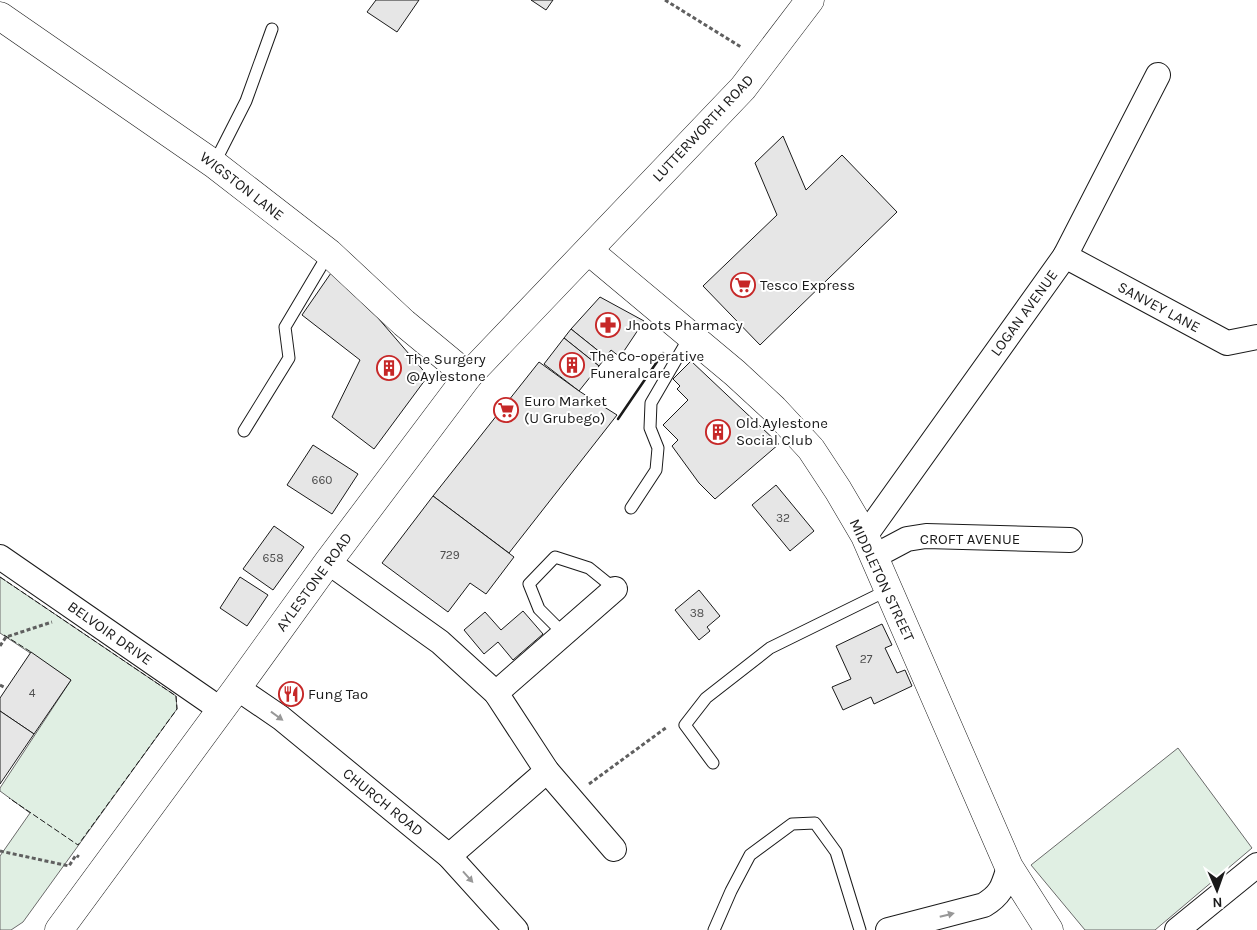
<svg xmlns="http://www.w3.org/2000/svg" width="1257" height="930" viewBox="0 0 1257 930" font-family="Karla,sans-serif">
<style>
.green{fill:#e0efe3;stroke:#6a6a6a}
.building{fill:#e6e6e6;stroke:#1a1a1a}
.lines{fill:none;stroke-linecap:round;stroke-linejoin:round}
.service-casing{stroke:#1a1a1a;stroke-width:13}
.minor-casing{stroke:#1a1a1a;stroke-width:26}
.tertiary-casing{stroke:#1a1a1a;stroke-width:29}
.primary-casing{stroke:#1a1a1a;stroke-width:29}
.path{stroke:#5f5f5f;stroke-width:3;stroke-dasharray:4 2.5;stroke-linecap:butt}
.service{stroke:#fff;stroke-width:11}
.minor{stroke:#fff;stroke-width:24}
.tertiary{stroke:#fff;stroke-width:28}
.primary{stroke:#fff;stroke-width:28}
.fence{stroke:#1a1a1a;stroke-width:1;stroke-dasharray:6 2.5;stroke-linecap:butt}
.wall{stroke:#1a1a1a;stroke-width:2.5}
.oneway{fill:#989898}
.labels{text-anchor:middle;stroke-width:4;stroke-linejoin:round;paint-order:stroke}
.number-label{font-size:12px;fill:#4d4d4d}
.street-label{font-size:15px;fill:#1a1a1a;stroke:#fff}
.poi-label{font-size:15px;fill:#1a1a1a;stroke:#fff;text-anchor:start}
</style>
<rect width="100%" height="100%" fill="#fff"/>
<g class="green">
<path d="M0 577 176 696 177 709 23 922 11 930H0V856L30 813 0 791V788L71 680 0 633Z"/>
<path d="M1178 748 1252 848 1155 930H1085L1031 865Z"/>
</g>
<g class="building">
<path d="M376 0H419L397 32 367 12Z"/>
<path d="M531 0H553L546 10Z"/>
<path d="M783 136 806 190 842 155 897 212 760 345 703 286 777 215 755 163Z"/>
<path d="M331 273 378 318 428 376 374 449 332 417 360 360 302 315Z"/>
<path d="M600 297 644 321 620 357 611 350 606 357 571 329Z"/>
<path d="M571 329 606 357 599 366 564 338Z"/>
<path d="M564 338 599 366 579 391 544 364Z"/>
<path d="M691 361 779 444 715 499 699 483 672 446 678 440 663 425 688 400 677 389 680 386 673 379Z"/>
<path d="M539 362 579 391 617 415 509 553 433 496Z"/>
<path d="M313 445 358 474 332 514 287 485Z"/>
<path d="M776 485 814 531 790 551 752 505Z"/>
<path d="M433 496 514 557 486 594 470 583 448 612 382 563Z"/>
<path d="M274 526 304 547 273 590 243 569Z"/>
<path d="M240 577 268 595 247 626 220 608Z"/>
<path d="M699 590 720 616 707 627 710 631 699 640 675 610Z"/>
<path d="M523 611 543 634 513 660 498 642 484 654 464 630 485 612 501 630Z"/>
<path d="M882 624 892 645 885 648 897 673 905 670 912 686 874 704 871 697 843 710 832 687 851 679 836 646Z"/>
<path d="M31 652 71 680 34 734 0 711V698Z"/>
<path d="M0 711 34 734 0 784Z"/>
</g>
<g class="lines">
<defs>
<g id="service">
<path d="M214 164 246 101 272 29"/>
<path d="M244 431 289 358 285 327 329 253"/>
<path d="M631 508 656 470 658 448 650 428 651 403 690 336"/>
<path d="M564 634 539 609 529 584 555 557 589 568 615 589"/>
<path d="M713 763 685 725 706 698 770 648 888 590"/>
<path d="M714 930 731 891 750 855 792 824 815 823 836 852 860 930"/>
</g>
<g id="minor">
<path d="M1065 256 1227 343 1257 337"/>
<path d="M865 536 1065 256 1158 75"/>
<path d="M875 556 907 539 926 536 1070 540"/>
<path d="M0 557 220 709"/>
<path d="M328 562 440 642 496 693 547 771 614 849"/>
<path d="M237 688 281 718 449 856 516 930"/>
<path d="M496 693 615 589"/>
<path d="M449 856 547 771"/>
<path d="M888 930 984 905C1002 894 1003 886 1009 867"/>
<path d="M1177 930 1257 865"/>
</g>
<g id="tertiary">
<path d="M0 16 214 164 329 253 404 323 468 376"/>
<path d="M589 251 735 373 774 409 811 449 838 490 865 536 1009 867 1049 930"/>
</g>
<path id="primary" d="M59 930 237 688 328 562 468 376 743 88 810 0"/>
</defs>
<use href="#service" class="service-casing"/>
<use href="#minor" class="minor-casing"/>
<use href="#tertiary" class="tertiary-casing"/>
<use href="#primary" class="primary-casing"/>
<g class="path">
<path d="M665 0 741 47"/>
<path d="M0 646 6 637 52 622"/>
<path d="M0 685 6 688"/>
<path d="M589 784 667 727"/>
<path d="M0 851 69 866 76 855 79 857"/>
</g>
<use href="#service" class="service"/>
<use href="#minor" class="minor"/>
<use href="#tertiary" class="tertiary"/>
<use href="#primary" class="primary"/>
<g class="fence">
<path d="M0 577 176 696 177 709 78 845 9 798"/>
<path d="M4 635 31 652"/>
</g>
<path class="wall" d="M618 419 663 353"/>
</g>
<defs><path id="oneway-solid" d="M-6-.8H1V-3.2L6.5 0L1 3.2V.8H-6Z" transform="scale(1.25)"/></defs>
<g class="oneway">
<use href="#oneway-solid" transform="translate(277 716) rotate(36)"/>
<use href="#oneway-solid" transform="translate(468 877) rotate(48)"/>
<use href="#oneway-solid" transform="translate(947 915) rotate(-14)"/>
</g>
<defs>
<symbol id="supermarket-ring" viewBox="-11 -11 22 22"><circle r="9.5" fill="#fff" stroke="#c62828" stroke-width="1.5"/><path d="M-6-5.5h2.5l.6 2H6L4.5 2H-2.5L-4.4-4H-6ZM-1.5 3.2a1.3 1.3 0 1 0 .1 0ZM3 3.2a1.3 1.3 0 1 0 .1 0Z" fill="#c62828"/></symbol>
<symbol id="pharmacy-ring" viewBox="-11 -11 22 22"><circle r="9.5" fill="#fff" stroke="#c62828" stroke-width="1.5"/><path d="M-2-6h4v4h4v4h-4v4h-4v-4h-4v-4h4Z" fill="#c62828"/></symbol>
<symbol id="building-ring" viewBox="-11 -11 22 22"><circle r="9.5" fill="#fff" stroke="#c62828" stroke-width="1.5"/><path d="M-4-6H4V6H1V3H-1V6H-4ZM-2.5-4.3h1.7v1.8h-1.7ZM.8-4.3h1.7v1.8H.8ZM-2.5-1h1.7V.8h-1.7ZM.8-1h1.7V.8H.8Z" fill="#c62828"/></symbol>
<symbol id="restaurant-ring" viewBox="-11 -11 22 22"><circle r="9.5" fill="#fff" stroke="#c62828" stroke-width="1.5"/><path d="M-5-6h1v4h1v-4h1v4h1v-4h1v5L-1.5 .5V6h-2V.5L-5-1ZM5-6V6H3V1.5H1.5Q1.5-4 5-6Z" fill="#c62828"/></symbol>
</defs>
<g fill-rule="evenodd">
<use href="#supermarket-ring" x="729" y="271" width="28" height="28"/>
<use href="#pharmacy-ring" x="594" y="311" width="28" height="28"/>
<use href="#building-ring" x="558" y="351" width="28" height="28"/>
<use href="#building-ring" x="375" y="354" width="28" height="28"/>
<use href="#supermarket-ring" x="492" y="396" width="28" height="28"/>
<use href="#building-ring" x="704" y="418" width="28" height="28"/>
<use href="#restaurant-ring" x="277" y="680" width="28" height="28"/>
</g>
<g class="labels">
<g class="number-label">
<text x="322" y="484">660</text>
<text x="783" y="522">32</text>
<text x="450" y="559">729</text>
<text x="273" y="562">658</text>
<text x="697" y="617">38</text>
<text x="866" y="663">27</text>
<text x="32" y="697">4</text>
</g>
<g class="street-label">
<text transform="translate(703 128) rotate(-47)" y="5">LUTTERWORTH ROAD</text>
<text transform="translate(242 186) rotate(38)" y="5">WIGSTON LANE</text>
<text transform="translate(1159 307) rotate(28)" y="5">SANVEY LANE</text>
<text transform="translate(1024 313) rotate(-54)" y="5">LOGAN AVENUE</text>
<text x="970" y="544">CROFT AVENUE</text>
<text transform="translate(882 580) rotate(65)" y="5">MIDDLETON STREET</text>
<text transform="translate(314 582) rotate(-54)" y="5">AYLESTONE ROAD</text>
<text transform="translate(110 633) rotate(35)" y="5">BELVOIR DRIVE</text>
<text transform="translate(383 802) rotate(39)" y="5">CHURCH ROAD</text>
</g>
<g class="poi-label">
<text x="760" y="290">Tesco Express</text>
<text x="626" y="330">Jhoots Pharmacy</text>
<text x="590" y="361">The Co-operative<tspan x="590" dy="17">Funeralcare</tspan></text>
<text x="406" y="364">The Surgery<tspan x="406" dy="17">@Aylestone</tspan></text>
<text x="524" y="406">Euro Market<tspan x="524" dy="17">(U Grubego)</tspan></text>
<text x="736" y="428">Old Aylestone<tspan x="736" dy="17">Social Club</tspan></text>
<text x="308" y="699">Fung Tao</text>
</g>
</g>
<g transform="translate(1217 890) rotate(178)" stroke="#ffffff" stroke-width="4" paint-order="stroke">
<path d="M0-4L9 19L0 12L-9 19Z" fill="#1a1a1a"/>
<text y="-8" font-size="14" font-weight="bold" text-anchor="middle" fill="#1a1a1a">N</text>
</g>
</svg>
